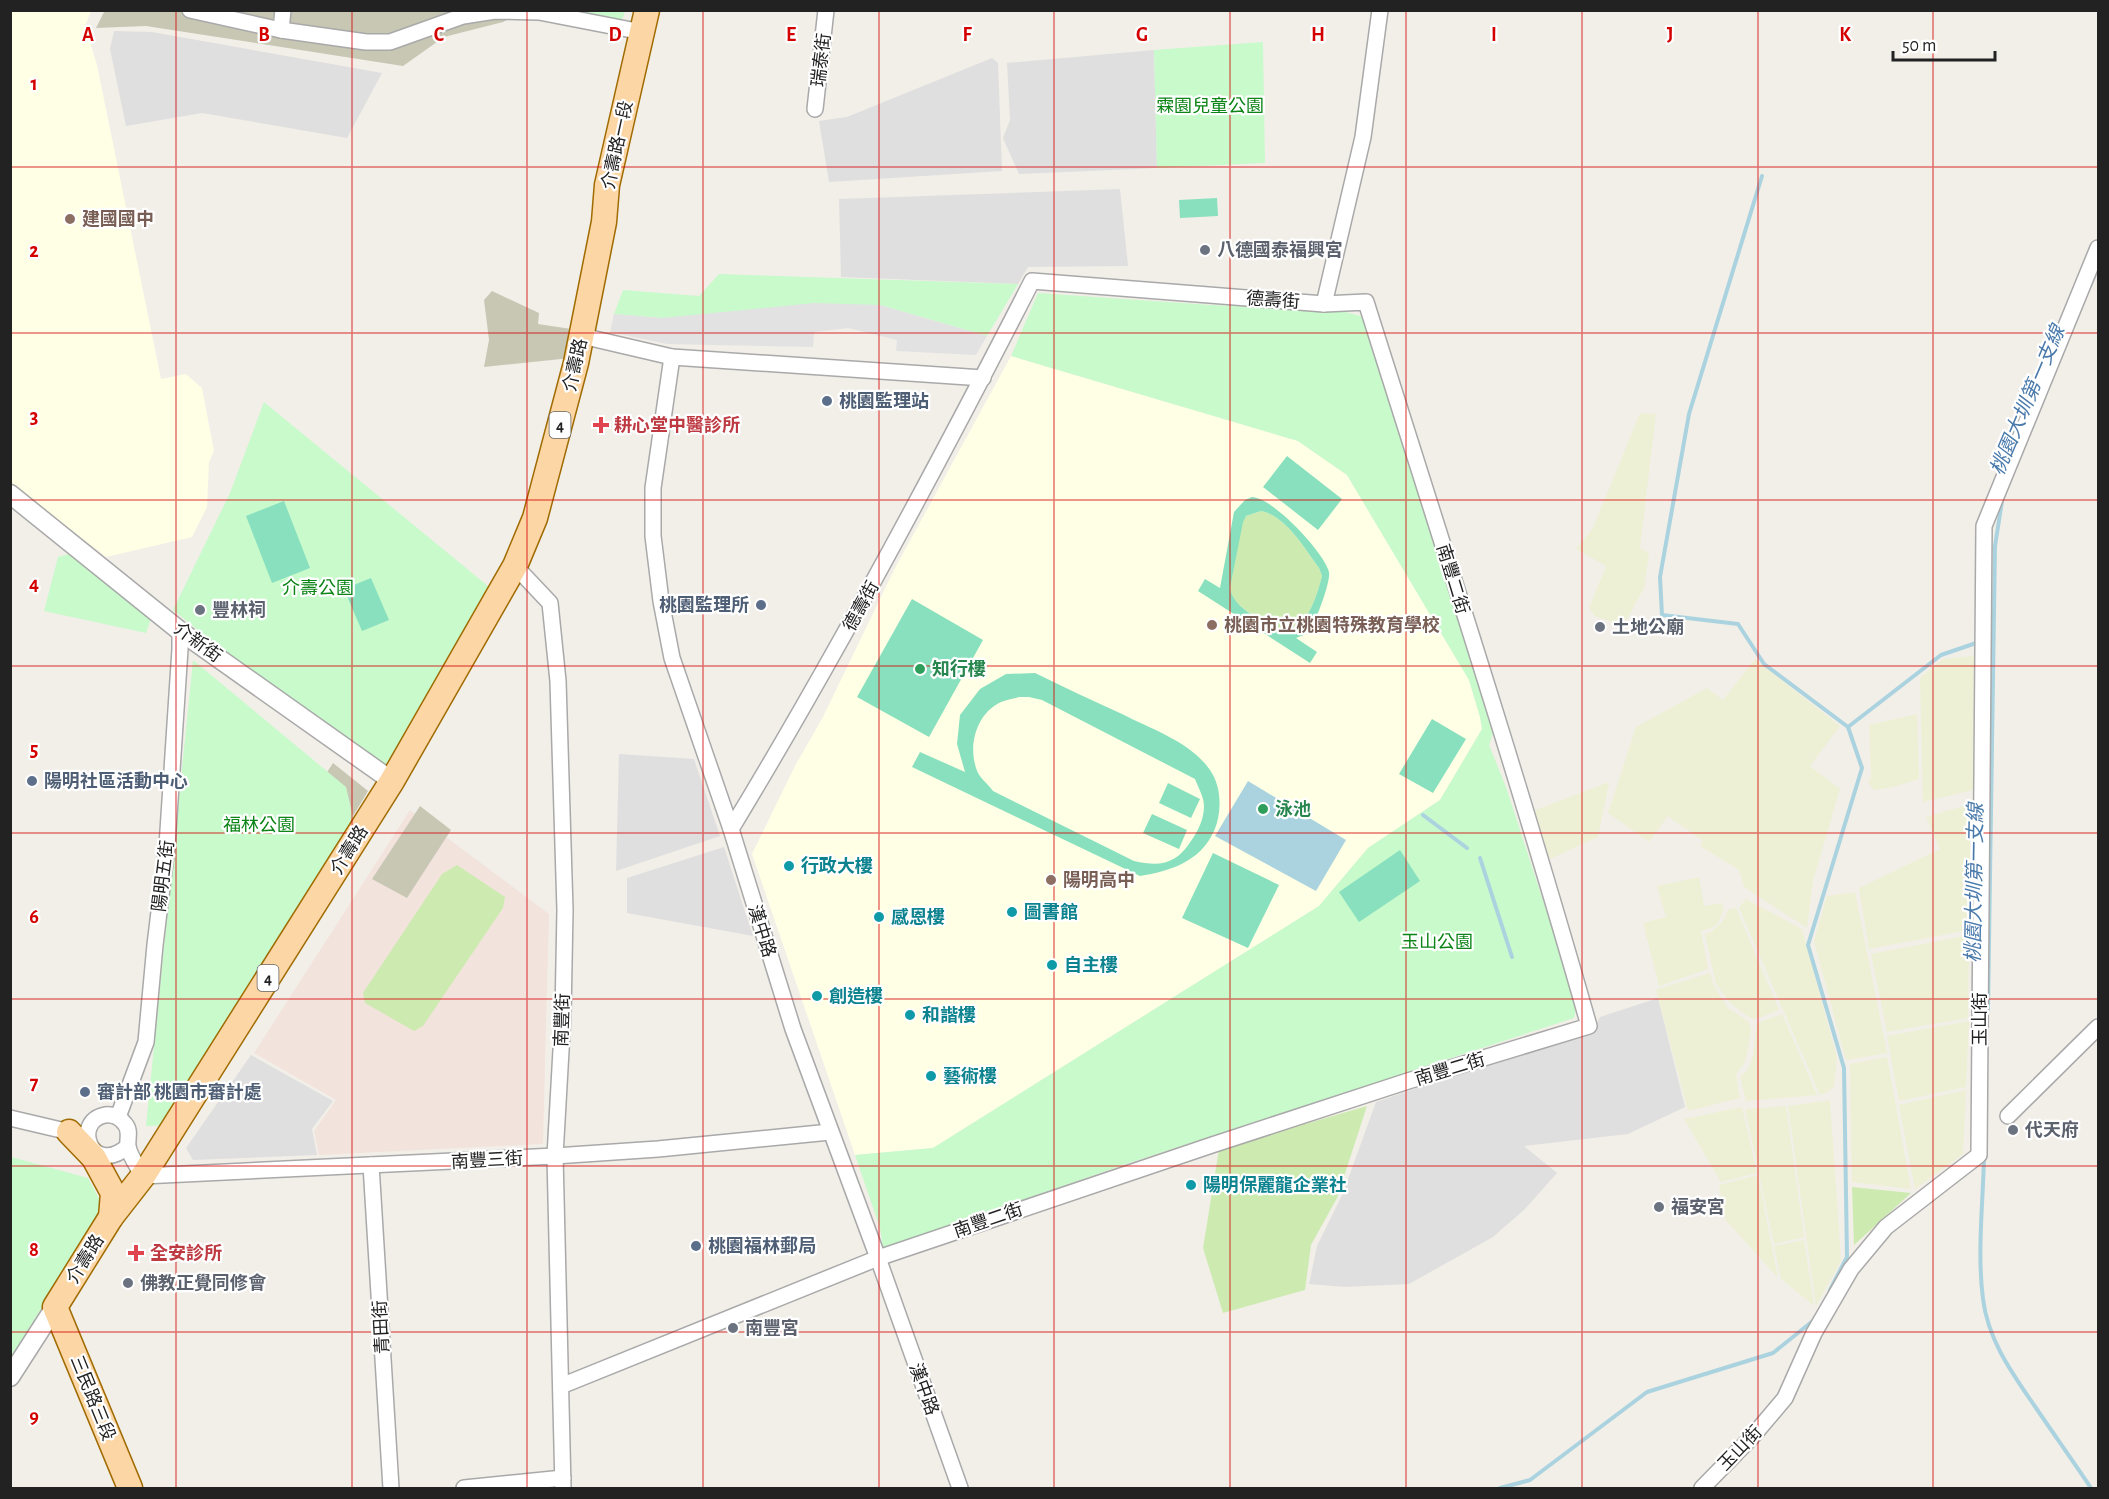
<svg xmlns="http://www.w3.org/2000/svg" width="2109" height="1499" viewBox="0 0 2109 1499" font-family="'Alegreya Sans','Noto Sans TC',sans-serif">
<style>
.residential{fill:#e0dfdf}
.education{fill:#ffffe5}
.military{fill:#f3e3dd}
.construction{fill:#c7c7b4}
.farmland{fill:#eef0d5}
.grass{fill:#cdebb0}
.park{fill:#c8facc}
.pitch{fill:#88e0be;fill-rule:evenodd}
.parking{fill:#e2e2e2}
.water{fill:#aad3df}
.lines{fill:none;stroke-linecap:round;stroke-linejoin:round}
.stream{stroke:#aad3df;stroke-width:4}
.minor-casing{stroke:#a9a9a9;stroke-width:18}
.tertiary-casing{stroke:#a9a9a9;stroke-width:21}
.primary-casing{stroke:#a06b00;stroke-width:27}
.minor{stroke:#fff;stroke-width:15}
.tertiary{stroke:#fff;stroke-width:18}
.primary{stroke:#fcd6a4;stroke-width:24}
.grid{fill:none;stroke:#d40000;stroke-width:1.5;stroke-opacity:0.55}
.education-dot{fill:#8d6e63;stroke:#fff;stroke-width:2}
.worship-dot{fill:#6b7280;stroke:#fff;stroke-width:2}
.service-dot{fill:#5c6f8a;stroke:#fff;stroke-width:2}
.health-dot{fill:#e0444e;stroke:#fff;stroke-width:2}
.leisure-dot{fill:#2e9e5b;stroke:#fff;stroke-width:2}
.culture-dot{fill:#0f9aa8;stroke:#fff;stroke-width:2}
.labels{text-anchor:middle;stroke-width:4.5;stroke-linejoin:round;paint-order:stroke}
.shield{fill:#fff;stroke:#646464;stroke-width:1.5}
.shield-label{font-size:16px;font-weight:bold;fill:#222}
.street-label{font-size:18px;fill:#222;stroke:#fff}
.park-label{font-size:18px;fill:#0c8416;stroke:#fff}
.education-label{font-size:18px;font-weight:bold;fill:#785e54;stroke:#fff;text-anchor:start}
.worship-label{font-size:18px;font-weight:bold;fill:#5b616d;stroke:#fff;text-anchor:start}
.service-label{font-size:18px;font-weight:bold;fill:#4e5e75;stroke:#fff;text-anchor:start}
.health-label{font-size:18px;font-weight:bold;fill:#be3a42;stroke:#fff;text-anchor:start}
.leisure-label{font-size:18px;font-weight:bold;fill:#27864d;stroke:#fff;text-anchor:start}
.culture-label{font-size:18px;font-weight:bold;fill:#0d838f;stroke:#fff;text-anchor:start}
.water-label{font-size:20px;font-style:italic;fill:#4a7aab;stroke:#fff}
.grid-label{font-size:20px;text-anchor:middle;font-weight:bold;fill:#d40000;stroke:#fff;stroke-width:4.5;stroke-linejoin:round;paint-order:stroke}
</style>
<rect width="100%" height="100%" fill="#f2efe9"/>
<g class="residential">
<path d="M114 31 152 32 382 73 347 138 202 113 126 126 110 49Z"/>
<path d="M1154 50 1157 168 1019 174 1003 138 1010 120 1007 63Z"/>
<path d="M992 58 998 63 1002 171 829 182 819 121 847 117Z"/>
<path d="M1120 189 1128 266 1028 267 1018 284 841 277 839 199Z"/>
<path d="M619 754 694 759 720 836 616 871Z"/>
<path d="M724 847 753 936 627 913V878Z"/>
<path d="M1658 998 1685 1107 1628 1134 1524 1146 1557 1173 1525 1209 1493 1237 1409 1284 1345 1287 1309 1284 1317 1246 1343 1193 1376 1102 1516 1054 1592 1032 1600 1017Z"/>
<path d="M251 1055 333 1101 312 1129 317 1155 193 1160 186 1148Z"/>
</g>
<g class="education">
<path d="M10 11H91L85 26 97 65 161 379 186 374 202 388 214 451 209 462 207 507 192 537 106 557 11 483Z"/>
<path d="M1011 356 1298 441 1347 475 1469 680 1480 717 1482 729 1440 800 1368 848 1319 906 933 1148 855 1155 752 854 795 766 823 717 894 570Z"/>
</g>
<path class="military" d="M410 810 549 914 543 1144 319 1155 314 1131 336 1100 254 1053Z"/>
<g class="construction">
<path d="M105 10 523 11 503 22 444 37 403 66 146 26 96 28Z"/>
<path d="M492 291 539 313 538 324 578 330 571 358 484 367 489 340 484 300Z"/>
<path d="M333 763 368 791 323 866 282 842Z"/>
<path d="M420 806 451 830 407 898 372 879Z"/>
</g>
<g class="farmland">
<path d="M1640 413 1656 414 1640 548 1649 553 1644 588 1626 621 1617 624 1595 616 1589 608 1606 566 1576 549 1593 528Z"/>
<path d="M1974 656 1973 790 1923 802 1920 678 1943 659Z"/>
<path d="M1755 659 1840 726 1810 766 1840 789 1813 881 1807 928 1744 887 1739 870 1700 846 1703 841 1668 816 1649 842 1608 813 1636 727 1707 688 1723 700Z"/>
<path d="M1917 714 1919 779 1894 787 1874 790 1868 782 1871 777 1869 725Z"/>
<path d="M1609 782 1598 837 1550 859 1533 811Z"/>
<path d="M1971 804 1969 930 1869 949 1859 888 1940 849 1926 817Z"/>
<path d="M1699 877 1704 906 1722 903 1724 910 1717 924 1711 928 1701 931 1708 969 1659 986 1643 923 1666 917 1657 886Z"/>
<path d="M1855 892 1887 1053 1846 1060 1814 941 1827 896Z"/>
<path d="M1746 899 1802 929 1837 1057 1834 1087 1826 1093 1820 1095 1739 908Z"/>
<path d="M1736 908 1779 1010 1756 1019 1750 1018 1731 1004 1716 984 1705 934 1711 932 1722 922 1729 909Z"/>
<path d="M1969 935 1968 1018 1887 1032 1871 954Z"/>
<path d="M1710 973 1714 986 1728 1008 1748 1021 1751 1029 1747 1055 1744 1064 1736 1074 1740 1098 1688 1111 1656 990Z"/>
<path d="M1782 1014 1817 1095 1746 1101 1740 1077 1748 1069 1753 1056 1757 1023Z"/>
<path d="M1969 1021 1966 1087 1899 1101 1887 1036Z"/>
<path d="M1887 1057 1911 1189 1852 1182 1850 1064Z"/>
<path d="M1966 1090 1963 1154 1915 1189 1899 1105Z"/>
<path d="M1830 1100 1841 1261 1816 1306 1788 1106Z"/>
<path d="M1786 1106 1804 1237 1774 1244 1745 1109Z"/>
<path d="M1742 1107 1757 1173 1721 1182 1684 1119Z"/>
<path d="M1758 1175 1778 1278 1725 1219 1719 1185Z"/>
<path d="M1804 1240 1814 1306 1781 1279 1774 1246Z"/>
</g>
<g class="grass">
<path d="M1261 511C1286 516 1305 549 1319 568L1322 576C1317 595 1305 638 1280 630 1263 620 1233 609 1230 588L1242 522 1246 516Z"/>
<path d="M457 865 505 897 503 908 423 1026 414 1031 365 1003 363 993 442 874Z"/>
<path d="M1367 1106 1337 1198 1311 1245 1305 1290 1223 1313 1203 1248 1219 1149Z"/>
<path d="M1852 1187 1911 1193 1854 1245Z"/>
</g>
<g class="park">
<path d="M550 10 625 11 621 23Z"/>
<path d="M1263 42 1265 163 1157 168 1154 50Z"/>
<path d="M719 274 1018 284 987 336 880 305 661 318 614 314 623 290 699 296Z"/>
<path d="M1038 293 1211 305 1342 311 1364 317 1494 730 1489 745 1506 787 1577 1005 1574 1018 1123 1165 883 1249 880 1228 855 1155 933 1148 1319 906 1368 848 1440 800 1482 729 1480 717 1469 680 1347 475 1298 441 1011 356Z"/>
<path d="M264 402 494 591 385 781 173 610 230 493Z"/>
<path d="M69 554 151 619 146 633 44 611 58 557Z"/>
<path d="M193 660 346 787 355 825 173 1125 146 1126Z"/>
<path d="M11 1157 88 1178 104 1208 11 1357Z"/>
</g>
<g class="pitch">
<path d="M1217 198 1218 216 1180 218 1179 200Z"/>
<path d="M1287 456 1342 499 1318 530 1263 487Z"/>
<path d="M1252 497C1272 497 1324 552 1329 572 1331 581 1315 625 1308 632 1305 635 1300 636 1296 638L1317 652 1310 663 1198 591 1205 579 1220 588 1234 512 1245 500ZM1261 511C1286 516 1305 549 1319 568L1322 576C1317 595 1305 638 1279 630 1263 620 1233 609 1230 588L1243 522 1246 516Z"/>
<path d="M284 501 310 568 272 583 246 516Z"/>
<path d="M371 578 389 620 362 631 344 589Z"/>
<path d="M912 599 983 640 929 737 857 697Z"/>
<path d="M1035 673C1064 687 1093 701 1122 714 1151 729 1191 742 1210 770 1222 787 1222 813 1214 831 1200 862 1170 871 1140 876L912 767 920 752 965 772 957 744 960 715 980 689 1006 674ZM1019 697H1029L1042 700 1195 779C1198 787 1204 797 1204 806 1204 819 1198 831 1191 841 1176 864 1161 867 1134 861L993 791C988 784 982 780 978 773 967 749 975 714 1001 702 1006 700 1013 699 1019 697Z"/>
<path d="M1432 719 1466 739 1433 793 1399 774Z"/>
<path d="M1168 783 1200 799 1191 818 1159 803Z"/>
<path d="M1152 814 1187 830 1179 849 1143 833Z"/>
<path d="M1400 850 1420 881 1359 922 1339 892Z"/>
<path d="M1213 853 1279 885 1248 948 1182 918Z"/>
</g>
<path class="parking" d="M814 303 880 305 987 336 976 355 896 351 897 340 848 328 814 332 813 347 667 344 610 332 614 314 662 318Z"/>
<path class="water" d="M1248 781 1346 840 1316 891 1215 836Z"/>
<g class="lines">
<g class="stream">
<path d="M1762 176 1689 414 1660 577 1662 615 1738 624 1764 664 1848 727 1941 655 1979 642"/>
<path d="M2090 286 2098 267"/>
<path d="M1423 815 1467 848"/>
<path d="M1480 858 1512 957"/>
<path d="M1988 1009 1995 546 2002 501"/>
<path d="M1984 1157C1983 1204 1977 1253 1983 1299 1988 1340 2012 1373 2034 1405 2053 1433 2073 1461 2091 1488"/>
<path d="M1830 1290 1847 1257 1844 1068 1808 945 1862 768 1848 727"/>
<path d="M1500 1488 1530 1480 1647 1392 1773 1353 1814 1320"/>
</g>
<defs>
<g id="minor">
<path d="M190 10 281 30 366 42H390L463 16 495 11 539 12 642 32"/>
<path d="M281 30 283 10"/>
<path d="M815 109 826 10"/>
<path d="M1324 304 1363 137 1380 10"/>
<path d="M582 336 672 357 983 378"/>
<path d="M672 357 653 488V536L661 601 672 658 731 829 793 1029 878 1258 960 1488"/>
<path d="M515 566 550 603 558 681 565 910 563 1015 555 1156 563 1488"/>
<path d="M2008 1116 2098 1027"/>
<path d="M118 1117 146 1042 155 945 167 846 180 649V631"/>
<path d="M10 1118 78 1134"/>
<path d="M128 1146C92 1178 71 1122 105 1115 113 1114 120 1117 125 1124 131 1131 127 1138 128 1146 129 1155 138 1167 143 1176L555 1156 658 1149 830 1132"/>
<path d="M371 1165 391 1488"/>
<path d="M561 1386 878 1258 1212 1145 1408 1081 1589 1026C1520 783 1442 543 1366 302L1324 304 1032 281C937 467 839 651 731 829"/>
<path d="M464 1488 563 1478"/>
<path d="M1702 1488 1752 1437 1785 1398 1814 1333 1851 1269 1886 1227 1979 1155 1984 526 2098 248"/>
</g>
<g id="tertiary">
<path d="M10 494 180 631 392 781"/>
<path d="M10 1377 55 1307"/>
</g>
<g id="primary">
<path d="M69 1132 94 1158 113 1193 111 1217"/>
<path d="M130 1488 55 1307 111 1217 143 1176 392 781 515 566 535 518 576 363 604 222 607 185 647 10"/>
</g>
</defs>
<use href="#minor" class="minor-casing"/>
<use href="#tertiary" class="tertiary-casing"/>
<use href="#primary" class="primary-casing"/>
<use href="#minor" class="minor"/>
<use href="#tertiary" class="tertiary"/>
<use href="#primary" class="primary"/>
</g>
<path class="grid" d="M176 10V1488M352 10V1488M527 10V1488M703 10V1488M879 10V1488M1054 10V1488M1230 10V1488M1406 10V1488M1582 10V1488M1758 10V1488M1933 10V1488M10 167H2098M10 333H2098M10 500H2098M10 666H2098M10 833H2098M10 999H2098M10 1166H2098M10 1332H2098"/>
<g class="education-dot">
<circle cx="70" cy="219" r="6"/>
<circle cx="1212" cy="625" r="6"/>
<circle cx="1051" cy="880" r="6"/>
</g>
<g class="worship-dot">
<circle cx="1205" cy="250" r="6"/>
<circle cx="200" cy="610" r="6"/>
<circle cx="1600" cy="627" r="6"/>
<circle cx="2013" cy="1130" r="6"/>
<circle cx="1659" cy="1207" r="6"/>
<circle cx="128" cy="1283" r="6"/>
<circle cx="733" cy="1328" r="6"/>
</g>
<g class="service-dot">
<circle cx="827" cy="401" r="6"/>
<circle cx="761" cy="605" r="6"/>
<circle cx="32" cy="781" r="6"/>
<circle cx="85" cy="1092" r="6"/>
<circle cx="696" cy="1246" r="6"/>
</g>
<g class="health-dot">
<path d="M598 416h6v6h6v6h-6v6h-6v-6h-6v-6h6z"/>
<path d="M133 1244h6v6h6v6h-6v6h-6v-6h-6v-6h6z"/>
</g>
<g class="leisure-dot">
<circle cx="920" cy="669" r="6"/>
<circle cx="1263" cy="809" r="6"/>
</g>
<g class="culture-dot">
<circle cx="789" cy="866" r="6"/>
<circle cx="1012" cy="912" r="6"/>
<circle cx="879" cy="917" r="6"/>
<circle cx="1052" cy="965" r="6"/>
<circle cx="817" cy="996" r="6"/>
<circle cx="910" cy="1015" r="6"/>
<circle cx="931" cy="1076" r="6"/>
<circle cx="1191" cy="1185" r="6"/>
</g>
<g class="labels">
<g class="shield">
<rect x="549.5" y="412" width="21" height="26" rx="4.5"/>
<rect x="257.5" y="965" width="21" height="26" rx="4.5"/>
</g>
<g class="shield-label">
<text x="560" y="431">4</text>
<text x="268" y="984">4</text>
</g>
<g class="street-label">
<text transform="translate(821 60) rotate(-83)" y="6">瑞泰街</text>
<text transform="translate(617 145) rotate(-78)" y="6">介壽路一段</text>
<text transform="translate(1273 300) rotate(4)" y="6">德壽街</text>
<text transform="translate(575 365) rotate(-77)" y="6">介壽路</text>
<text transform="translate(1453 579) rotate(73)" y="6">南豐二街</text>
<text transform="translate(861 606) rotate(-61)" y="6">德壽街</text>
<text transform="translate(198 642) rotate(36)" y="6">介新街</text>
<text transform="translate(349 850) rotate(-58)" y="6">介壽路</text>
<text transform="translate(163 876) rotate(-83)" y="6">陽明五街</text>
<text transform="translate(762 931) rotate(73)" y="6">漢中路</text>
<text transform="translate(1980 1019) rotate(-90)" y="6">玉山街</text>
<text transform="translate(562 1020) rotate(-88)" y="6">南豐街</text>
<text transform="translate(1450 1069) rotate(-17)" y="6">南豐二街</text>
<text transform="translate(487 1160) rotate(-3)" y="6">南豐三街</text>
<text transform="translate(988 1220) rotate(-19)" y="6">南豐二街</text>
<text transform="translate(85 1259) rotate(-58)" y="6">介壽路</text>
<text transform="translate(381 1327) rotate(-93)" y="6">青田街</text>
<text transform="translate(924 1389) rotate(70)" y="6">漢中路</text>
<text transform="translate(93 1398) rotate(68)" y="6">三民路三段</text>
<text transform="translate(1740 1448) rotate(-46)" y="6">玉山街</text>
</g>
<g class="park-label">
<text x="1210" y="112">霖園兒童公園</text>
<text x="318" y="594">介壽公園</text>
<text x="259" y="831">福林公園</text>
<text x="1437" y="948">玉山公園</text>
</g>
<g class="education-label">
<text x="82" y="225">建國國中</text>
<text x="1224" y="631">桃園市立桃園特殊教育學校</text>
<text x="1063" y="886">陽明高中</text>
</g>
<g class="worship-label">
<text x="1217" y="256">八德國泰福興宮</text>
<text x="212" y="616">豐林祠</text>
<text x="1612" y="633">土地公廟</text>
<text x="2025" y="1136">代天府</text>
<text x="1671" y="1213">福安宮</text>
<text x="140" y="1289">佛教正覺同修會</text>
<text x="745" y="1334">南豐宮</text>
</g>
<g class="service-label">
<text x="839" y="407">桃園監理站</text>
<text x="749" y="611" text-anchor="end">桃園監理所</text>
<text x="44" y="787">陽明社區活動中心</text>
<text x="97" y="1098">審計部 桃園市審計處</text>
<text x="708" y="1252">桃園福林郵局</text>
</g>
<g class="health-label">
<text x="614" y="431">耕心堂中醫診所</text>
<text x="150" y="1259">全安診所</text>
</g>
<g class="leisure-label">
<text x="932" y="675">知行樓</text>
<text x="1275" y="815">泳池</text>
</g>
<g class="culture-label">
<text x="801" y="872">行政大樓</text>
<text x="1024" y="918">圖書館</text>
<text x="891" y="923">感恩樓</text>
<text x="1064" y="971">自主樓</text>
<text x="829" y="1002">創造樓</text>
<text x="922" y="1021">和諧樓</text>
<text x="943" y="1082">藝術樓</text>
<text x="1203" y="1191">陽明保麗龍企業社</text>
</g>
<g class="water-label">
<text transform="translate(2027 400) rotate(-67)" y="7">桃園大圳第一支線</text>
<text transform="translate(1974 883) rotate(-89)" y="7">桃園大圳第一支線</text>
</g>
</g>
<g class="grid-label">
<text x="88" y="41">A</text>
<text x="264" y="41">B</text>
<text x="439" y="41">C</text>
<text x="615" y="41">D</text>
<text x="791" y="41">E</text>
<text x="967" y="41">F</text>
<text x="1142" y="41">G</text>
<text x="1318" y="41">H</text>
<text x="1494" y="41">I</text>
<text x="1670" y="41">J</text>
<text x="1845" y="41">K</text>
<text x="34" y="90">1</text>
<text x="34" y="257">2</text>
<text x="34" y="423">3</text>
<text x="34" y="590">4</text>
<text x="34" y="756">5</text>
<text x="34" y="923">6</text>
<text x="34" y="1089">7</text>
<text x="34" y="1256">8</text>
<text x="34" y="1423">9</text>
</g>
<rect width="2109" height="1499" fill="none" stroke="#222222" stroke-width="24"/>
<path d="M1893 51v9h102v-9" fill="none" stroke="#222222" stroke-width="3"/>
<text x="1902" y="51" font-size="18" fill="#222222" stroke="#ffffff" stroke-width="4.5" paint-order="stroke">50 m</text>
</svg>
